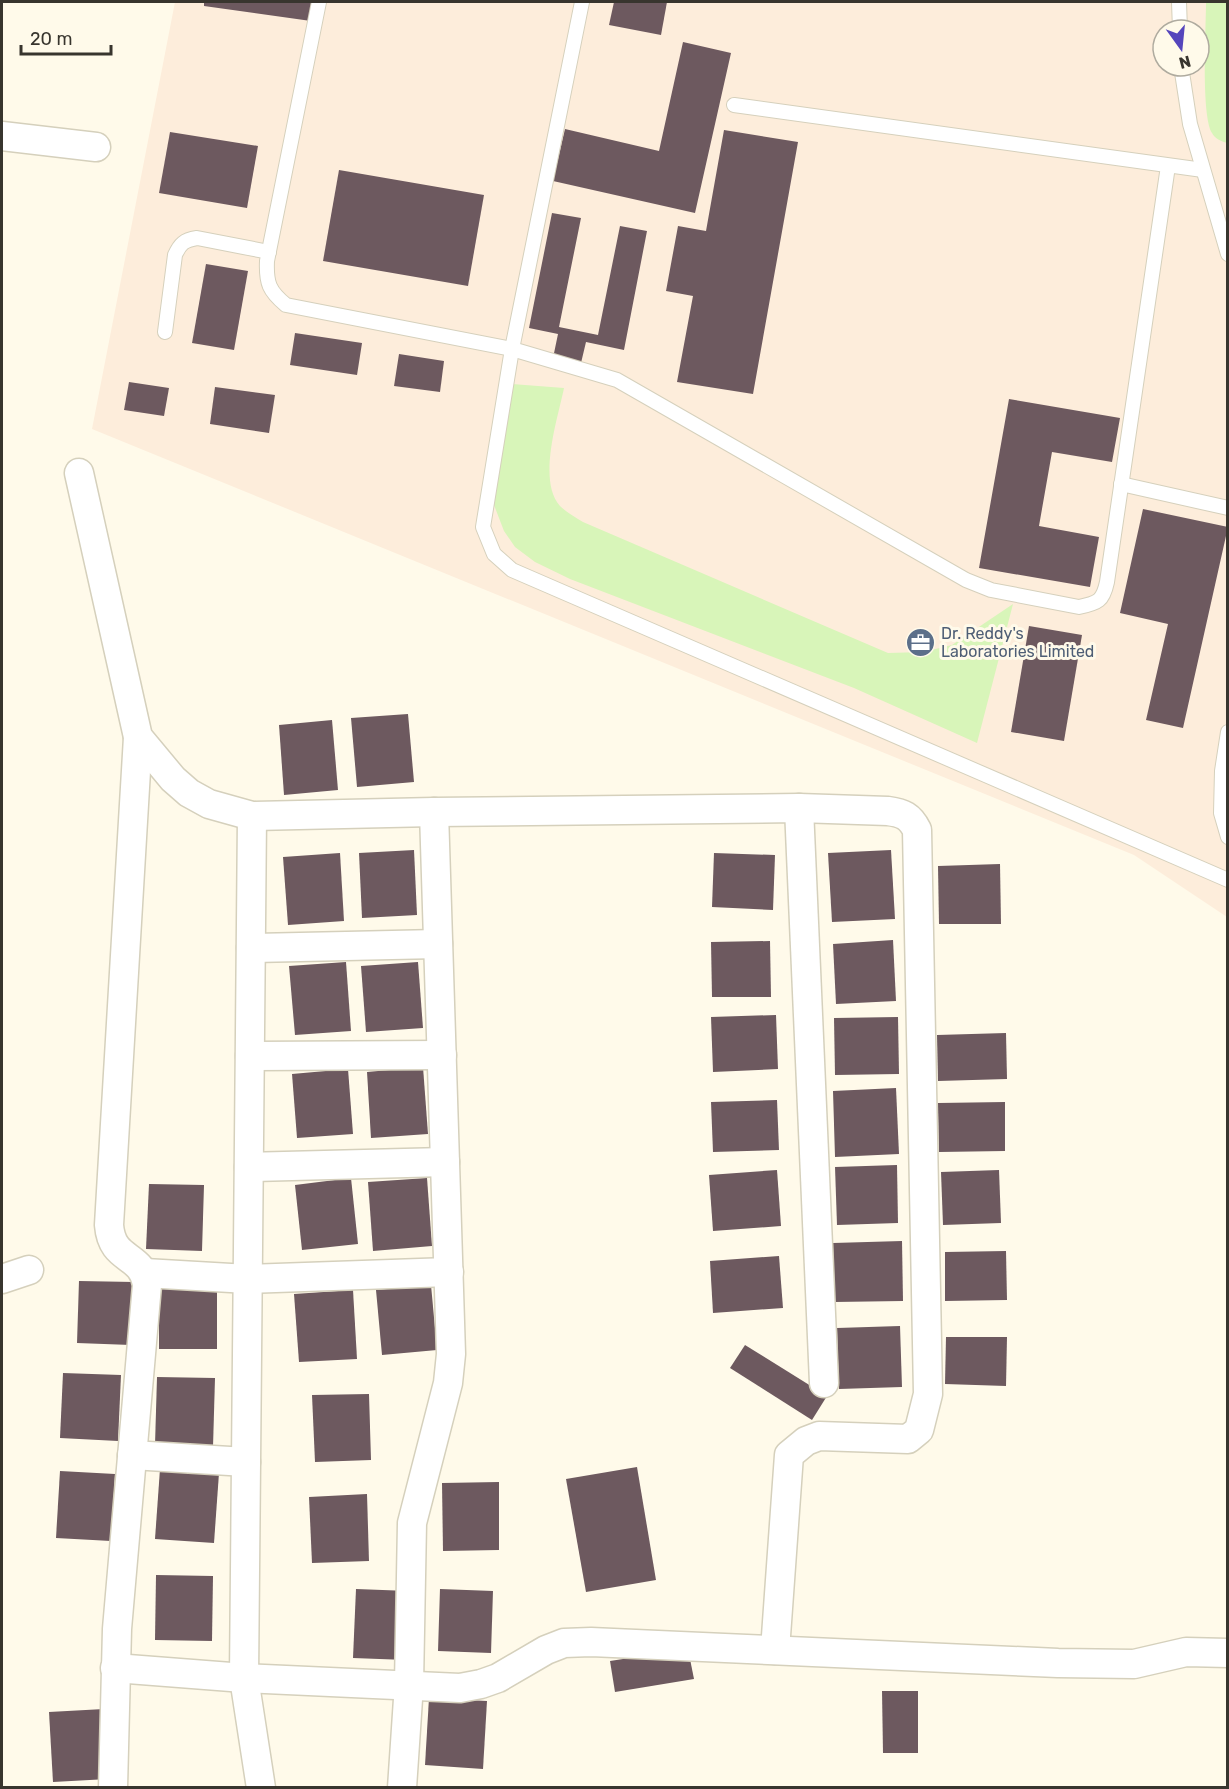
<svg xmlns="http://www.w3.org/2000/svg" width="1229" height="1789" viewBox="0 0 1229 1789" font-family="Rubik,sans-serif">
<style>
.industrial{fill:#fdeddb;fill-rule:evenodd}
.green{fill:#d8f5b9}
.building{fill:#6d595f}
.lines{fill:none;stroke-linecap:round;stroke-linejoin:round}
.lane-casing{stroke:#d5d0bc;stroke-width:16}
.street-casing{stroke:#d5d0bc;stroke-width:31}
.lane{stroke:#fff;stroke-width:14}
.street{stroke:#fff;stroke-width:28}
.labels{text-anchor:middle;stroke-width:6;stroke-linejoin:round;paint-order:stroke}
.service-label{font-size:16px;fill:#4e5e75;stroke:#fffaea;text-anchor:start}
</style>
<rect width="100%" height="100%" fill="#fffaea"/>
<path class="industrial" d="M175 2H1227V917L1134 855 92 429ZM1163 30H1199V66H1163Z"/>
<g class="green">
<path d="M1206 2H1227V143C1221 141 1215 139 1212 133 1201 114 1206 28 1206 2Z"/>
<path d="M512 384 564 388C558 418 537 480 560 506 566 512 575 517 583 522L888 653 923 652 952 645 1013 604 977 743 854 688 570 579 535 562 515 547 504 531 494 505Z"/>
</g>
<g class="building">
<path d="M204 2H314L311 21 204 6Z"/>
<path d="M614 2H667L661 35 609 25Z"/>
<path d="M683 42 731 53 695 213 553 181 565 129 659 151Z"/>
<path d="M724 130 798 142 753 394 677 382 693 296 666 291 678 226 706 231Z"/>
<path d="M170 132 258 146 247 208 159 193Z"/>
<path d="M339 170 484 195 468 286 323 261Z"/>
<path d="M552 213 581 218 559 327 598 335 620 226 647 231 624 350 586 342 581 363 553 358 558 334 529 328Z"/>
<path d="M206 264 248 271 234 350 192 343Z"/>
<path d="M295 333 362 343 357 375 290 365Z"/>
<path d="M399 354 444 361 440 392 394 386Z"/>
<path d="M129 382 169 388 164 416 124 410Z"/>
<path d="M215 387 275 395 269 433 210 424Z"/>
<path d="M1009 399 1120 418 1112 462 1052 452 1039 526 1099 537 1090 587 979 568Z"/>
<path d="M1143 509 1228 527 1183 728 1146 720 1168 624 1120 613Z"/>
<path d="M1029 626 1082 635 1064 741 1011 732Z"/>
<path d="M408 714 414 782 357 787 351 718Z"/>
<path d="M332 720 338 790 284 795 279 725Z"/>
<path d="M414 850 417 915 362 918 359 853Z"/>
<path d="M891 850 895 919 832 922 828 853Z"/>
<path d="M340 853 344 921 288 925 283 857Z"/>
<path d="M714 853 775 855 773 910 712 907Z"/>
<path d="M1000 864 1001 924H939L938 866Z"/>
<path d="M893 940 896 1001 836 1004 833 944Z"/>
<path d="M770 941 771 997H712L711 942Z"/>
<path d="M346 962 351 1031 295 1035 289 966Z"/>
<path d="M418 962 423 1028 366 1032 361 966Z"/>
<path d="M776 1015 778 1069 713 1072 711 1017Z"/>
<path d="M898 1017 899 1074 835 1075 834 1018Z"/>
<path d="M1006 1033 1007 1079 938 1081 937 1035Z"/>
<path d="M423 1067 428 1134 371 1138 367 1072Z"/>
<path d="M348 1069 353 1134 297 1138 292 1074Z"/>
<path d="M896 1088 899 1154 835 1157 833 1091Z"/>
<path d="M777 1100 779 1150 713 1152 711 1102Z"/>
<path d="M1005 1102V1151L939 1152 938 1103Z"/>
<path d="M897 1165 898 1223 837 1225 835 1167Z"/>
<path d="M777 1170 781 1226 713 1231 709 1175Z"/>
<path d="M999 1170 1001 1223 943 1225 941 1172Z"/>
<path d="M351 1178 358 1244 302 1250 295 1185Z"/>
<path d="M427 1178 432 1246 373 1251 368 1182Z"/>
<path d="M149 1184 204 1185 202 1251 146 1249Z"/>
<path d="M902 1241 903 1301 834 1302 833 1243Z"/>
<path d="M1006 1251 1007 1300 945 1301V1252Z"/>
<path d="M779 1256 783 1308 713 1313 710 1261Z"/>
<path d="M79 1281 134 1282 131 1345 77 1343Z"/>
<rect x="159" y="1283" width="58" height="66"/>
<path d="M431 1285 437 1350 382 1355 376 1290Z"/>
<path d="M353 1290 357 1359 299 1362 294 1294Z"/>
<path d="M900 1326 902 1387 839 1389 837 1328Z"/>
<path d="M946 1337H1007L1006 1386 945 1384Z"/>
<path d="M745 1345 827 1396 812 1420 730 1368Z"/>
<path d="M63 1373 121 1375 118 1441 60 1438Z"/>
<path d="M157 1377 215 1378 213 1447 155 1445Z"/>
<path d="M369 1394 371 1460 315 1462 312 1395Z"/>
<path d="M637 1467 656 1580 586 1592 566 1479Z"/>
<path d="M160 1469 219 1473 214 1543 155 1539Z"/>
<path d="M60 1471 115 1474 111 1541 56 1538Z"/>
<path d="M499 1482V1550L443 1551 442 1483Z"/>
<path d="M367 1494 369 1561 312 1563 309 1497Z"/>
<path d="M156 1575 213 1576 212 1641 155 1640Z"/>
<path d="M356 1589 409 1591 406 1660 353 1658Z"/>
<path d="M440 1589 493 1591 491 1653 438 1651Z"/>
<path d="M688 1649 694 1679 615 1692 610 1661Z"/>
<path d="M882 1691H918V1753H883Z"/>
<path d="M429 1698 487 1701 483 1769 425 1765Z"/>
<path d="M104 1709 108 1779 53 1782 49 1712Z"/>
</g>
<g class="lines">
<defs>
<g id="lane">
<path d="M319 2 267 261C266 283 269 291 286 305L512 349 617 380 966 580 991 590 1079 607C1098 603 1103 601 1107 582L1168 166"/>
<path d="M582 2 512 349 483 527 494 554 512 570 1228 880"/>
<path d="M1179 2 1180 30"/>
<path d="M1181 66 1190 124 1228 254"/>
<path d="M734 105 1203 170"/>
<path d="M165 332 175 255C180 244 184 240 197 238L269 252"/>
<path d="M1121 484 1228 508"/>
<path d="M1228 732 1222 771 1221 813 1228 837"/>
</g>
<g id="street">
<path d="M2 136 96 147"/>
<path d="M79 473 138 737 173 779 189 793 209 804 252 816 434 812 799 808 888 811C903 813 910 816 917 830L928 1394 919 1430 908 1439 819 1436 806 1441 789 1455 775 1650"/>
<path d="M799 808 824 1383"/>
<path d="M252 816 244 1678 261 1788"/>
<path d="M251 948 438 944"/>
<path d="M250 1056 442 1055"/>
<path d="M249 1167 445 1162"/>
<path d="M145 1273 248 1279 449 1272"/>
<path d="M2 1279 29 1270"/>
<path d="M132 1455 246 1462"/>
<path d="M115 1668 244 1678 460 1688 481 1684 498 1678 546 1650 564 1643 591 1642 1058 1663 1134 1664 1186 1652 1228 1653"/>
<path d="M113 1788 117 1629 147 1285C142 1252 112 1263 109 1225L138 737"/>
<path d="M402 1788 409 1684 412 1523 448 1383 451 1354 434 812"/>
</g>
</defs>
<use href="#lane" class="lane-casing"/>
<use href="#street" class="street-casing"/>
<use href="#lane" class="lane"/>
<use href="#street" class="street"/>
</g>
<defs>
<symbol id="office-disc" viewBox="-11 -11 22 22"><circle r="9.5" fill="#5c6f8a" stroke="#fffaea"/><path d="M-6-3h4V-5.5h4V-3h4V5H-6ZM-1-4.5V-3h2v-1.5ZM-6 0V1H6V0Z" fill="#fff"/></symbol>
</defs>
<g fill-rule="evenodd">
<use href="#office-disc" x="904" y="626" width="33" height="33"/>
</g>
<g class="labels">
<g class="service-label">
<text x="941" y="639">Dr. Reddy's<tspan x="941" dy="18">Laboratories Limited</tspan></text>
</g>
</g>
<rect width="1229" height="1789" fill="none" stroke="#38352e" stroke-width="6"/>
<g transform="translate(1181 48) rotate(165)"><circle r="28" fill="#fffaea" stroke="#afab9f" stroke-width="1.5"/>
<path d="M0-4.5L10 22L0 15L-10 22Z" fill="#5545bc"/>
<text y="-9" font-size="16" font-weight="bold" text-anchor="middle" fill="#38352e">N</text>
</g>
<path d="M21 45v9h90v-9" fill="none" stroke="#38352e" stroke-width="3"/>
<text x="30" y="45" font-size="18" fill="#38352e" stroke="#fffaea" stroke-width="4.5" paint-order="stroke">20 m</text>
</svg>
